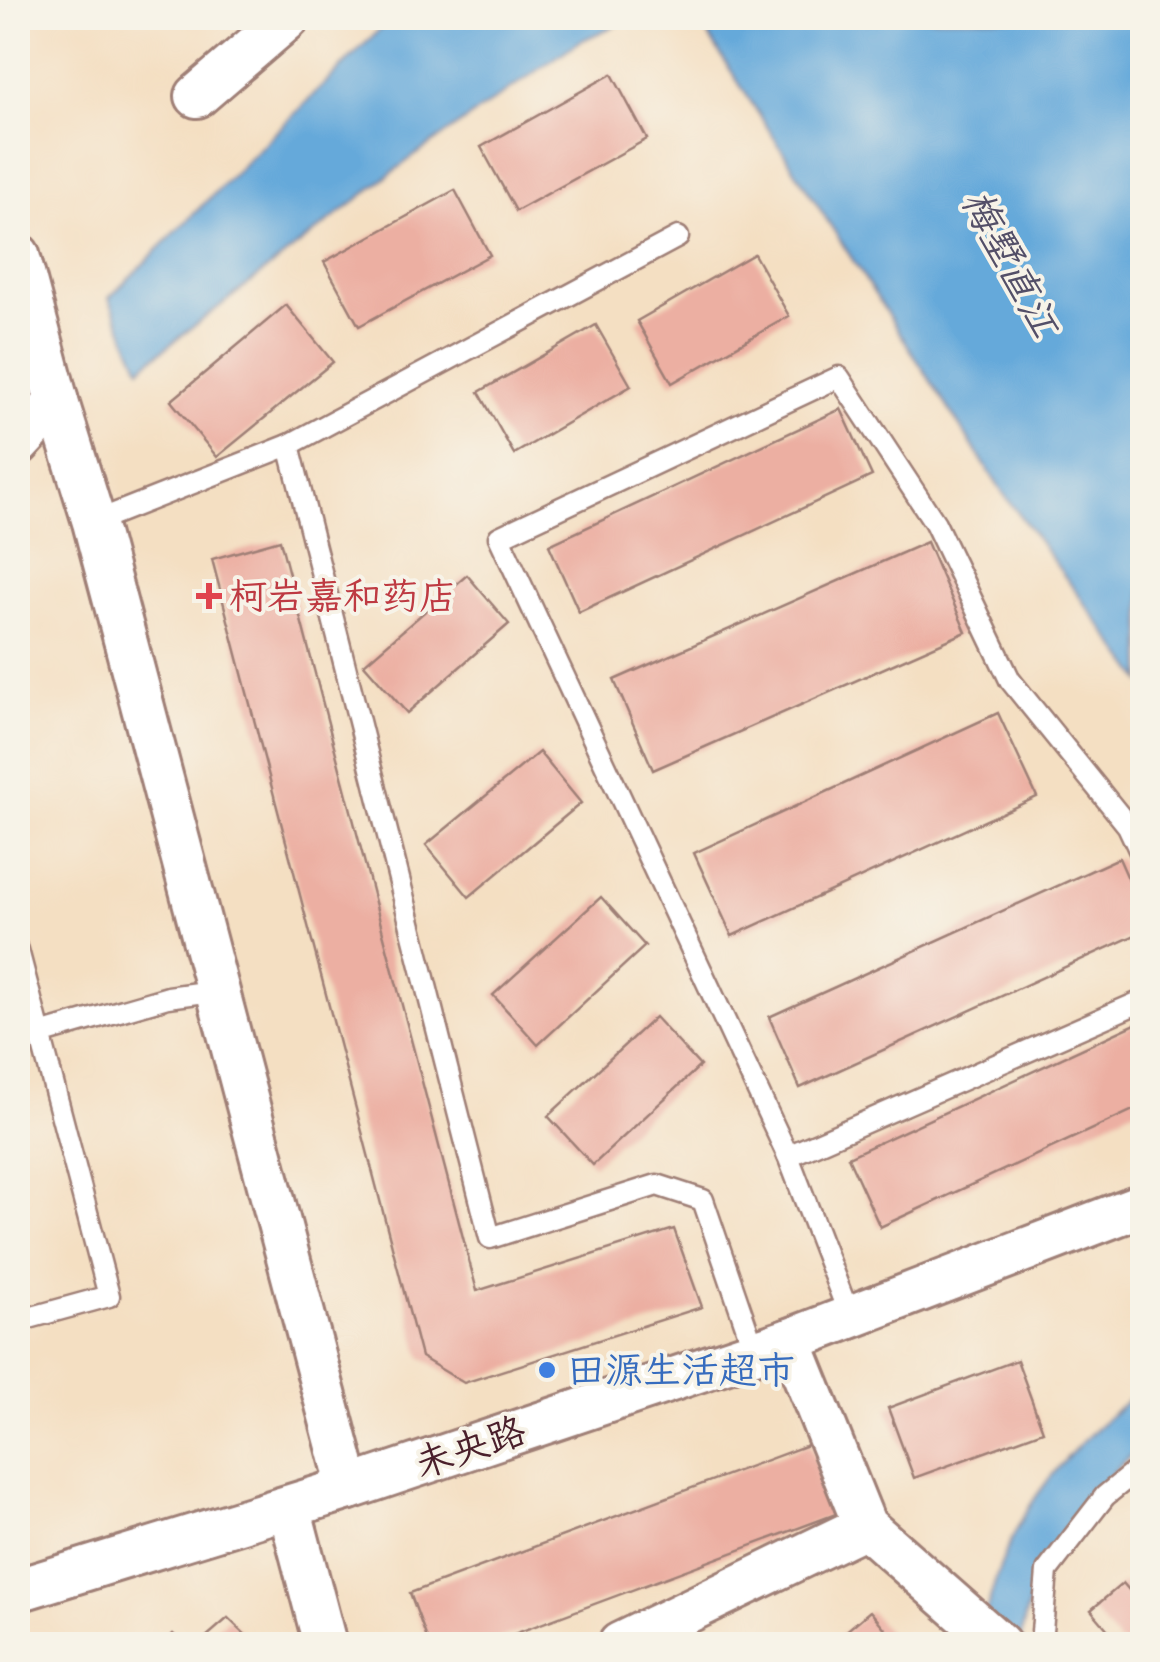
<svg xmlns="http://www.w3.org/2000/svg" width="1160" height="1662" viewBox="0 0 1160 1662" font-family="'Architects Daughter','LXGW WenKai TC',sans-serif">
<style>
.water{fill:#65a9da;stroke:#586482;stroke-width:2.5}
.building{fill:#ecafa2}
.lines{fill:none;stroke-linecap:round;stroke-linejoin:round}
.lane-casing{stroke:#9f7f76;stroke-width:25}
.street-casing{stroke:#9f7f76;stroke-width:48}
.lane{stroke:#fff;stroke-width:20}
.street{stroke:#fff;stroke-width:42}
.health-dot{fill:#e0444e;stroke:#f7f3e8;stroke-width:4}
.shop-dot{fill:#3f7fe0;stroke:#f7f3e8;stroke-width:4}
.labels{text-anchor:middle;stroke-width:8;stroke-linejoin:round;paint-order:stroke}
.health-label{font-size:38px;fill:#be3a42;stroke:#f7f3e8;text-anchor:start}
.shop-label{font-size:38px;fill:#366cbe;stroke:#f7f3e8;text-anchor:start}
.street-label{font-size:38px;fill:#4a1f2b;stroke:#f7f3e8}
.water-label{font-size:40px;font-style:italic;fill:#534f68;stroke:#f7f3e8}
</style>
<rect width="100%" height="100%" fill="#f7f3e8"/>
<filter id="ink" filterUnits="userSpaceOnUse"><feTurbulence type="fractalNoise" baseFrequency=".01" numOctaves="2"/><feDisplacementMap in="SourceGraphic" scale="20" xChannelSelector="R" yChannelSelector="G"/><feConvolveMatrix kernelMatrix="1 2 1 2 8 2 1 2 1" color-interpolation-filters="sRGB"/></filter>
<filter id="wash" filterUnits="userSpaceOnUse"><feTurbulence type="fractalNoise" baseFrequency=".0048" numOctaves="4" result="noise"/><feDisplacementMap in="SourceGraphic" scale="40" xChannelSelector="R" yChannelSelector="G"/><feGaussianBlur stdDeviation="2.25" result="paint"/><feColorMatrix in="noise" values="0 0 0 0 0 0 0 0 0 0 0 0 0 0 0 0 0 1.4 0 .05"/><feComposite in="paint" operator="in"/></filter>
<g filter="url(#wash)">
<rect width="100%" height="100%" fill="#f4dfc2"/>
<g class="water">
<path d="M391 18H632L578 42 407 161 140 368 109 298Z"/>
<path d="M697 18H1142V681L1001 490Z"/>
<path d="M1142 1388V1445C1081 1502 1031 1559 1020 1644H978C980 1627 987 1609 992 1592 1018 1499 1071 1448 1142 1388Z"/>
</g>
<g id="blocks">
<g class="building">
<path d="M612 74 647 139 516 211 481 147Z"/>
<path d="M455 190 490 255 359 326 324 262Z"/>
<path d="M754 254 789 316 672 383 637 321Z"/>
<path d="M286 305 333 362 217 457 171 401Z"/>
<path d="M596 325 631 386 514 454 479 392Z"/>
<path d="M841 409 872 476 579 612 549 545Z"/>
<path d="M280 540 477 1291 674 1229 702 1307 464 1383 421 1357 212 559Z"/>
<path d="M927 542 966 632 653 770 614 680Z"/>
<path d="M467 575 509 624 407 713 364 664Z"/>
<path d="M998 713 1037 797 732 936 694 853Z"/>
<path d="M539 752 581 803 469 897 426 845Z"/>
<path d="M1119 858 1142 910V932L800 1088 769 1017Z"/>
<path d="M601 897 645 946 538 1045 493 995Z"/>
<path d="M655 1017 700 1066 593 1165 548 1116Z"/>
<path d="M1142 1021V1106L880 1227 848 1157Z"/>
<path d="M1017 1360 1043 1431 914 1478 888 1408Z"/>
<path d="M810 1444 836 1514 487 1644H429L410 1593Z"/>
<path d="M1123 1583 1135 1597 1142 1591V1644H1120L1091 1610Z"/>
<path d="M870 1611 898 1644H831Z"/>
<path d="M228 1618 255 1644H198Z"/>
<path d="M173 1634 184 1644H162Z"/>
</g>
</g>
</g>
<g filter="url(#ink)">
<use href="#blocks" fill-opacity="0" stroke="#9f7f76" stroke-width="2.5"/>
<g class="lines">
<defs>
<g id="lane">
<path d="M289 445 490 1238 657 1185 703 1200 755 1352"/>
<path d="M94 522 289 445 678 237"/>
<path d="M18 950 109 1296 18 1321"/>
<path d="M40 1034 168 997 220 990"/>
<path d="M788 1156 1142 1001"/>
<path d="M850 1317 788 1156 499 537 839 377 935 523 1010 680 1128 826 1142 856"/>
<path d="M1041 1644 1047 1571 1105 1496 1142 1466"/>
</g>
<g id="street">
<path d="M197 96 288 18"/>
<path d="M18 255 57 402 94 522 349 1488"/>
<path d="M18 444 57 402"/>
<path d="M790 1340 865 1526 999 1644"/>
<path d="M289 1507 325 1644"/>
<path d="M18 1590 349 1488 790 1340 1142 1205"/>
<path d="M620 1644 865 1526"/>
</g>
</defs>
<use href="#lane" class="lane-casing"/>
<use href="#street" class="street-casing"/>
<use href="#lane" class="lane"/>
<use href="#street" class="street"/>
</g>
</g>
<path class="health-dot" d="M204 581h10v10h10v10h-10v10h-10v-10h-10v-10h10z"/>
<circle class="shop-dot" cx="547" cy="1370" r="10"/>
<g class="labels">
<g class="health-label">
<text x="229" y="609">柯岩嘉和药店</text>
</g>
<g class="shop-label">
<text x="567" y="1383">田源生活超市</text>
</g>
<g class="street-label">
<text transform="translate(470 1447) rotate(-19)" y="13">未央路</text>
</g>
<g class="water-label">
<text transform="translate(1011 263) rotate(62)" y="14">梅墅直江</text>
</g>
</g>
<rect width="1160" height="1662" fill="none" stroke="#f7f3e8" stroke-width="60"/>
</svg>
